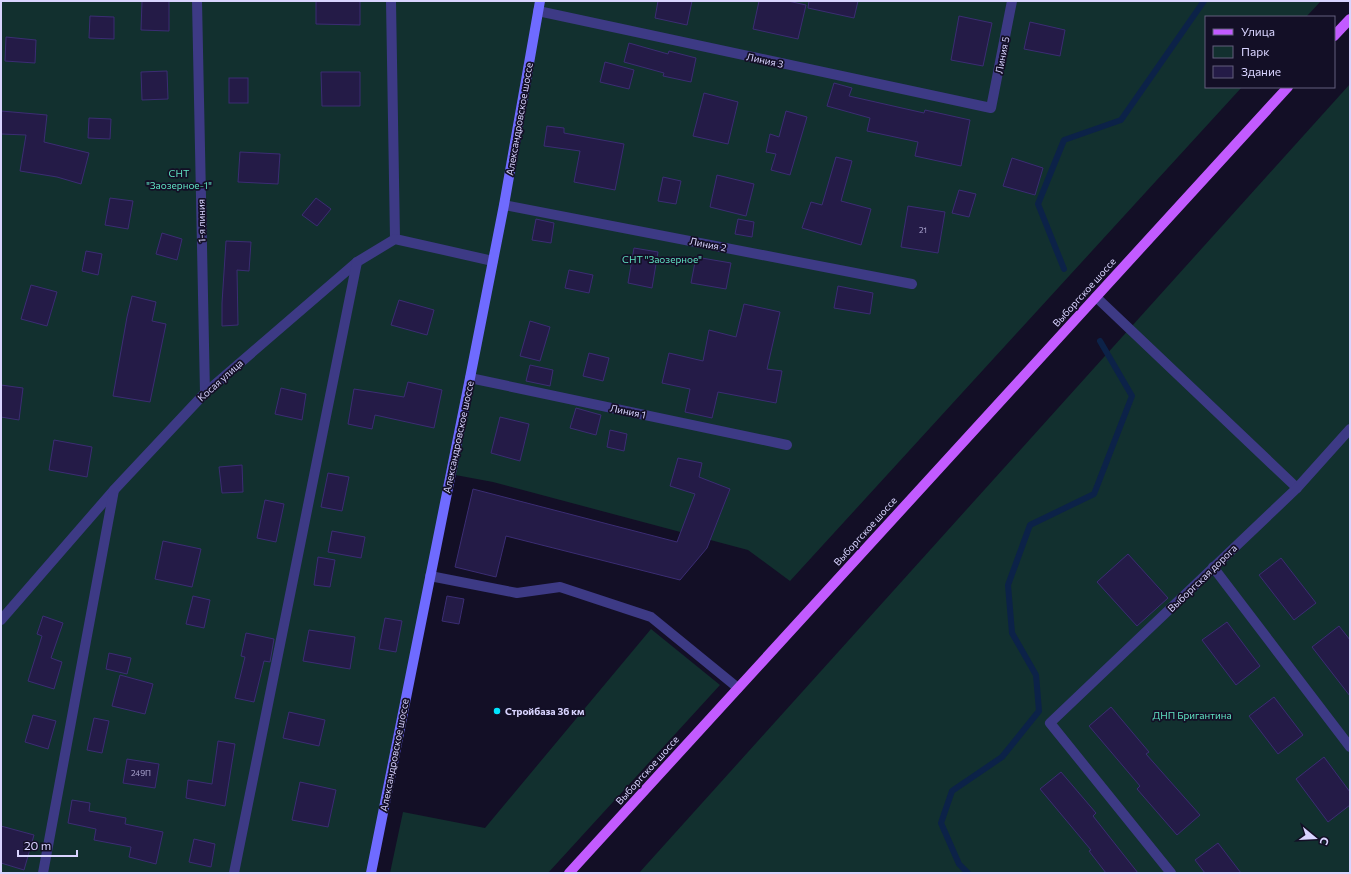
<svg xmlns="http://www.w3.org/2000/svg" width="1351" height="874" viewBox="0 0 1351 874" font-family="Commissioner,sans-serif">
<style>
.green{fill:#12302f}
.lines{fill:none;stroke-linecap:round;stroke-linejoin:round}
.stream{stroke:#0c2248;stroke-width:6}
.building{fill:#241b47;stroke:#3b2d73}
.lane{stroke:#3d3a85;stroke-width:10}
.street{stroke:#3d3a85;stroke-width:10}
.secondary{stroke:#6f6bff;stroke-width:10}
.primary{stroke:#c25bff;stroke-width:10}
.poi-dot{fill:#00e5ff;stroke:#130f26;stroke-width:1.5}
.labels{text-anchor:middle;stroke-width:3.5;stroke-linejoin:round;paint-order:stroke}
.number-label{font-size:8px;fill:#aca6d1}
.street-label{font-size:10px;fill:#d9d4ff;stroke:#130f26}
.park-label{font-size:10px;fill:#5fe0c0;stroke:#130f26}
.poi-label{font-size:10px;font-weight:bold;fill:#d9d4ff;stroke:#130f26;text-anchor:start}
</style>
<rect width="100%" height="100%" fill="#130f26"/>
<g class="green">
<path d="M1 1H1321L1306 17H1206V87H1242L790 581 748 550 493 482 450 474 371 873H1Z"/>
<path d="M1350 84V873H639Z"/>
<path d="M651 629 720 685 548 873H390L403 812 485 828Z"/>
</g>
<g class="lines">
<g class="stream">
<path d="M1064 269 1038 204 1064 140 1121 120 1204 1"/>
<path d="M968 873 959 864 941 823 952 791 1002 757 1039 711 1036 675 1012 633 1008 585 1030 525 1094 494 1132 396 1100 341"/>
</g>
</g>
<g class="building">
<path d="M142 1H169V31L141 30Z"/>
<path d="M316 1H360V25L316 24Z"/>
<path d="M658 1H692L687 25 655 18Z"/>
<path d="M759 1H788L806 5 798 39 753 29Z"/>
<path d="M809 1H858L854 18 808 8Z"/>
<path d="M90 16 114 17V39L89 38Z"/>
<path d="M959 16 992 23 983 66 951 60Z"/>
<path d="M1030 22 1065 30 1060 56 1024 49Z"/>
<path d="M6 37 36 40 35 63 5 61Z"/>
<path d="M629 43 668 54 669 51 696 58 691 82 663 76 664 73 624 62Z"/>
<path d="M605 62 634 70 629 89 600 82Z"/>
<path d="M167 71 168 99 142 100 141 72Z"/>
<path d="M321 72H360V106H322Z"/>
<rect x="229" y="78" width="19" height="25"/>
<path d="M834 83 852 88 849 96 924 113 925 110 970 120 961 166 915 156 918 142 867 131 870 118 827 106Z"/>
<path d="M704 93 738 102 728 144 693 136Z"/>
<path d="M1 111 47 115 44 142 89 153 81 184 57 177 20 171 26 135 1 134Z"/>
<path d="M786 111 807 117 790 175 771 170 776 154 766 152 770 134 779 137Z"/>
<path d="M89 118 111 119 110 139 88 138Z"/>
<path d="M547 126 564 128V133L624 144 615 190 574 182 580 151 544 146Z"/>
<path d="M240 152 280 154 278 184 238 182Z"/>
<path d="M836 157 852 161 841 201 871 209 861 245 802 228 811 202 822 205Z"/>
<path d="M1012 158 1043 168 1035 195 1003 186Z"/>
<path d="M717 175 754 184 746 216 710 207Z"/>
<path d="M663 177 681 181 676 204 658 201Z"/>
<path d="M959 190 976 194 969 217 952 213Z"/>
<path d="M110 198 133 201 128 229 105 225Z"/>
<path d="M316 198 331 209 317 226 302 215Z"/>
<path d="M908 206 945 212 938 253 901 247Z"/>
<path d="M536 219 554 223 551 243 532 240Z"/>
<path d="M738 219 754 222 752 237 735 234Z"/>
<path d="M162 233 182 239 177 260 156 254Z"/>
<path d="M226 241 251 242 249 271 237 270 238 325 222 326V303Z"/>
<path d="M634 248 658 252 652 288 628 283Z"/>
<path d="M86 251 102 254 98 275 82 271Z"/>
<path d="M696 257 731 263 726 289 691 283Z"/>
<path d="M569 270 593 275 589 293 565 288Z"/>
<path d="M31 285 57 292 47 326 21 319Z"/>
<path d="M838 286 873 293 870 314 834 308Z"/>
<path d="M132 296 156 302 152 321 166 324 150 402 113 396 127 317Z"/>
<path d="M399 300 434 310 427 335 391 325Z"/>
<path d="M744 304 780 312 767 369 782 371 776 403 718 392 712 418 685 412 690 389 662 383 669 353 703 361 709 330 736 337Z"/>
<path d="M530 321 550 327 540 361 520 356Z"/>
<path d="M589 353 609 358 603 381 583 376Z"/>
<path d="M530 365 553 370 550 386 526 381Z"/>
<path d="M408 382 442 390 434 428 375 415 372 429 348 424 354 389 404 397Z"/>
<path d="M1 385 23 388 19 420 1 417Z"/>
<path d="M281 388 306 394 302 420 275 414Z"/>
<path d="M576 408 601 415 596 435 570 428Z"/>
<path d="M500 417 529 424 520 461 491 453Z"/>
<path d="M610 430 627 434 624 451 607 447Z"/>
<path d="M54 440 92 447 87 477 49 470Z"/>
<path d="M678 458 702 463 699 477 730 489 707 548 680 580 506 536 496 577 455 567 473 489 677 542 695 494 670 486Z"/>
<path d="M242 465 243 492 222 493 219 467Z"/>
<path d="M328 473 349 477 342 511 321 507Z"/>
<path d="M265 500 284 504 276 542 257 538Z"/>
<path d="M332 531 365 537 361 558 328 552Z"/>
<path d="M163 541 201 549 192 587 155 579Z"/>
<path d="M1128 554 1168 598 1137 626 1097 582Z"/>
<path d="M318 557 335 560 330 587 314 585Z"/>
<path d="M1281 558 1316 603 1294 620 1259 575Z"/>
<path d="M193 596 210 600 204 628 186 624Z"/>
<path d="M447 596 464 599 459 624 442 621Z"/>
<path d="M43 616 63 623 51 658 62 662 54 689 28 681 42 636 37 634Z"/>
<path d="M385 618 402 621 396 652 379 649Z"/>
<path d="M1227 622 1260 666 1236 685 1202 640Z"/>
<path d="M1339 626 1350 640V696L1312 647Z"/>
<path d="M309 630 355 637 350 669 303 661Z"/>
<path d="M246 633 274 639 270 662 264 661 254 702 235 698 245 657 241 656Z"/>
<path d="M109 653 131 658 127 674 106 669Z"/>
<path d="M120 675 153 684 145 714 112 706Z"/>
<path d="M1274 697 1303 735 1278 754 1249 716Z"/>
<path d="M1111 707 1149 752 1146 754 1200 815 1177 835 1137 789 1140 786 1089 726Z"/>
<path d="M289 712 325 720 319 746 283 738Z"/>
<path d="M33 715 56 721 48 749 25 742Z"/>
<path d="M94 718 109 721 102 753 87 750Z"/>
<path d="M218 741 235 744 225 806 186 798 188 780 212 784Z"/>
<path d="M1324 757 1350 792V805L1328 822 1296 779Z"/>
<path d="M127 759 159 764 155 788 123 783Z"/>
<path d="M1061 772 1096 813 1093 816 1138 873H1106L1089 851 1091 850 1040 789Z"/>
<path d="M300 782 336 790 328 827 292 820Z"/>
<path d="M72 800 90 803 89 811 126 818 125 824 163 832 156 864 129 857 131 847 94 840 96 829 68 823Z"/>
<path d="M1 826 34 835 24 870 1 863Z"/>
<path d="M194 839 215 844 211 867 189 862Z"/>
<path d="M1218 843 1241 873H1205L1195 860Z"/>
</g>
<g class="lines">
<path class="lane" d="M430 576 517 593 560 587 651 617 738 688"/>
<g class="street">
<path d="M197 1 205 393"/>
<path d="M391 1 395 239"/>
<path d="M538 11 991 108 1012 1"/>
<path d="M504 205 912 284"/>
<path d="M1096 297 1297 488"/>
<path d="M470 378 787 445"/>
<path d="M1213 567 1350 747"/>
<path d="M1 620 114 490 205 393 357 262 395 239 493 261"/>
<path d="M43 873 114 490"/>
<path d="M234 873 357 262"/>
<path d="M1171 873 1050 723 1297 488 1350 429"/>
</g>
<path class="secondary" d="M371 873 470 378 504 205 540 1"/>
<g class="primary">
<path d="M1334 36 1350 19"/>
<path d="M569 873 1288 87"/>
</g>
</g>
<circle class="poi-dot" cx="497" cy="711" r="4"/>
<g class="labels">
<g class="number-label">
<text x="923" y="233">21</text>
<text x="141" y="776">249П</text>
</g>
<g class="street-label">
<text transform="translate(1002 55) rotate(-79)" y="4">Линия 5</text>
<text transform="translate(765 60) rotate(12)" y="4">Линия 3</text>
<text transform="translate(519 119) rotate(-80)" y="4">Александровское шоссе</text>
<text transform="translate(201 221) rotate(-91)" y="4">1-я линия</text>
<text transform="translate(708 244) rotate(11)" y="4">Линия 2</text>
<text transform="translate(1084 292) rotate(-48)" y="4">Выборгское шоссе</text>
<text transform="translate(220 380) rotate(-42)" y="4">Косая улица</text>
<text transform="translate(628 411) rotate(12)" y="4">Линия 1</text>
<text transform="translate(458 437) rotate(-78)" y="4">Александровское шоссе</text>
<text transform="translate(865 531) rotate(-48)" y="4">Выборгское шоссе</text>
<text transform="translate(1202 578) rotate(-44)" y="4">Выборгская дорога</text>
<text transform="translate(394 755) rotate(-79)" y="4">Александровское шоссе</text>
<text transform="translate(647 770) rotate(-48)" y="4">Выборгское шоссе</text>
</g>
<g class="park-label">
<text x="179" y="177">СНТ<tspan x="179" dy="12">"Заозерное-1"</tspan></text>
<text x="662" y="263">СНТ "Заозерное"</text>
<text x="1192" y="719">ДНП Бригантина</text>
</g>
<g class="poi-label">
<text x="505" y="715">Стройбаза 36 км</text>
</g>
</g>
<rect width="1351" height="874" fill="none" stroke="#d9d4ff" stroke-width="4"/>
<rect x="1205" y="16" width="130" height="72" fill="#130f26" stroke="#625e7d"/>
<rect x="1213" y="29" width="20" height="6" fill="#c25bff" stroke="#625e7d"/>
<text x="1241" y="36" font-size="12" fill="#d9d4ff">Улица</text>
<rect x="1213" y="46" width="20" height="12" fill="#12302f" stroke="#625e7d"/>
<text x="1241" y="56" font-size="12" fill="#d9d4ff">Парк</text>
<rect x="1213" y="66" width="20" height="12" fill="#241b47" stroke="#625e7d"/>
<text x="1241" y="76" font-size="12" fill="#d9d4ff">Здание</text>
<g transform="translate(1315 838) rotate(108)" stroke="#130f26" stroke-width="3" paint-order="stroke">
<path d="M0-3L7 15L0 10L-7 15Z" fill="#d9d4ff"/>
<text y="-6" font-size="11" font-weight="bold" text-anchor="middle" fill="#d9d4ff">С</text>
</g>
<path d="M18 850v6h59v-6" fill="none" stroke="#d9d4ff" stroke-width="2"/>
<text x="24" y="850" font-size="12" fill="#d9d4ff" stroke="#130f26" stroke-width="3" paint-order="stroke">20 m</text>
</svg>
